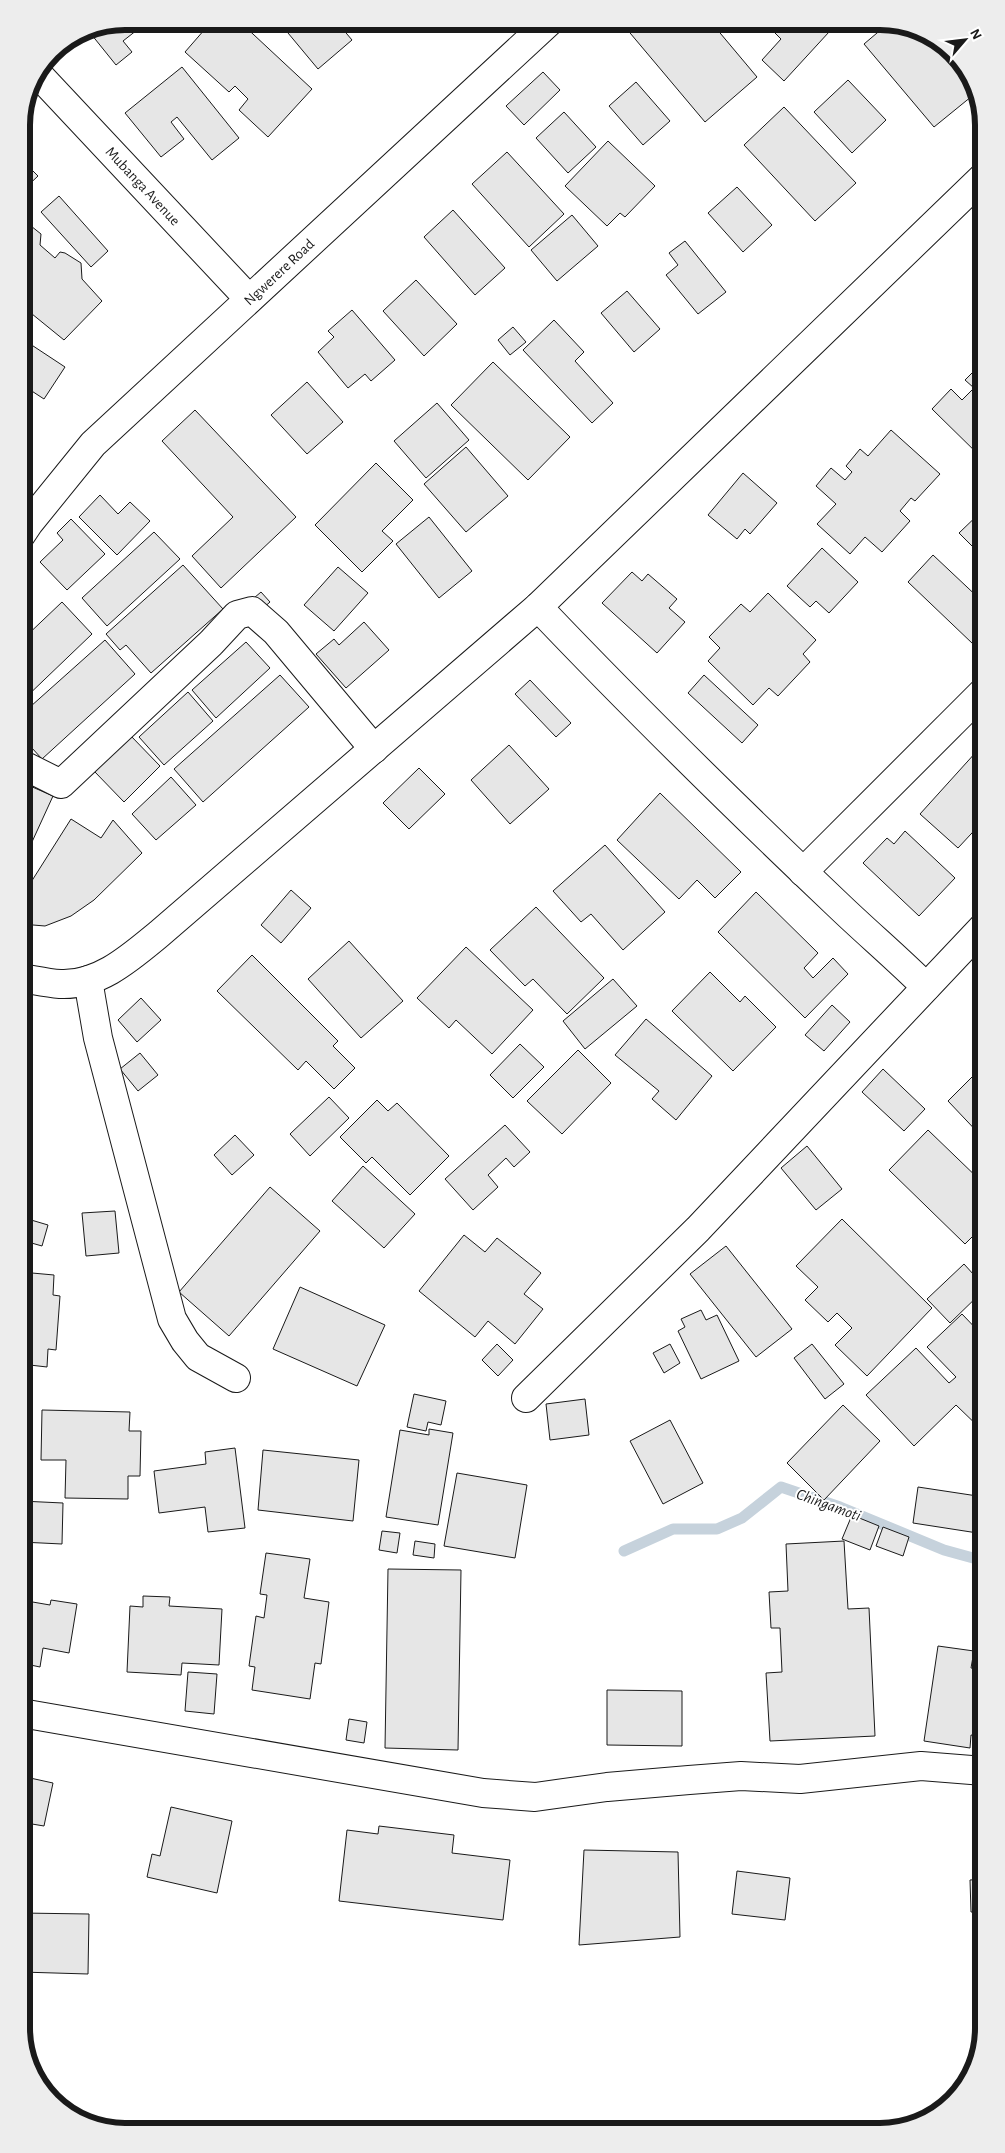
<svg xmlns="http://www.w3.org/2000/svg" width="1005" height="2153" viewBox="0 0 1005 2153" font-family="'Alegreya Sans',sans-serif">
<style>
.lines{fill:none;stroke-linecap:round;stroke-linejoin:round}
.stream{stroke:#c6d2dc;stroke-width:11}
.building{fill:#e6e6e6;stroke:#1a1a1a}
.minor-casing{stroke:#1a1a1a;stroke-width:30}
.tertiary-casing{stroke:#1a1a1a;stroke-width:30}
.minor{stroke:#fff;stroke-width:28}
.tertiary{stroke:#fff;stroke-width:28}
.labels{text-anchor:middle;stroke-width:4;stroke-linejoin:round;paint-order:stroke}
.street-label{font-size:15px;fill:#1a1a1a;stroke:#fff}
.water-label{font-size:16px;font-style:italic;fill:#1a1a1a;stroke:#fff}
.rim{fill:none;stroke:#1a1a1a;stroke-width:6}
</style>
<rect width="100%" height="100%" fill="#fff"/>
<g class="lines">
<path class="stream" d="M624 1551 673 1529H717L742 1518 781 1487 840 1507 944 1550 984 1561"/>
</g>
<g class="building">
<path d="M125 21H130L137 30 123 41 132 52 116 65 87 29Z"/>
<path d="M212 21H239L312 89 268 137 239 110 248 99 235 86 229 92 185 52Z"/>
<path d="M278 21H336L352 40 318 69Z"/>
<path d="M632 21H710L757 77 705 122 625 27Z"/>
<path d="M768 21H817L829 32 784 81 762 60 781 39 766 24Z"/>
<path d="M890 22 935 39 977 90V92L934 127 864 44Z"/>
<path d="M182 67 239 138 212 160 177 117 171 122 184 139 161 157 125 113Z"/>
<path d="M543 72 560 90 524 125 506 106Z"/>
<path d="M848 80 886 120 852 153 814 112Z"/>
<path d="M636 82 670 121 643 145 609 106Z"/>
<path d="M784 107 856 183 815 221 744 145Z"/>
<path d="M564 112 596 147 568 173 536 138Z"/>
<path d="M608 141 655 186 625 217 620 213 607 226 565 186Z"/>
<path d="M507 152 564 214 529 247 472 184Z"/>
<path d="M21 159 38 176 21 192Z"/>
<path d="M737 187 772 225 743 252 708 213Z"/>
<path d="M59 196 108 251 91 267 41 212Z"/>
<path d="M453 210 505 268 475 295 424 237Z"/>
<path d="M572 215 598 246 557 281 531 250Z"/>
<path d="M21 218 41 234 40 245 55 258 60 252 65 253 81 263 82 279 102 301 64 340 21 305Z"/>
<path d="M685 241 726 292 698 314 666 275 678 265 669 253Z"/>
<path d="M416 280 457 324 424 356 383 311Z"/>
<path d="M627 291 660 329 634 352 601 313Z"/>
<path d="M352 310 395 360 371 381 365 374 348 388 318 352 334 337 328 331Z"/>
<path d="M554 320 584 352 575 361 613 403 592 423 523 350Z"/>
<path d="M513 327 526 342 510 355 498 340Z"/>
<path d="M21 338 65 367 44 399 21 384Z"/>
<path d="M984 346V460L932 409 951 389 962 400 974 388 965 380 981 364 974 357Z"/>
<path d="M493 362 570 437 528 480 451 405Z"/>
<path d="M307 382 343 422 307 454 271 415Z"/>
<path d="M437 403 469 440 426 478 394 441Z"/>
<path d="M195 410 296 517 221 588 192 556 233 517 162 441Z"/>
<path d="M891 430 940 474 915 501 911 498 900 511 910 521 882 552 865 537 850 554 817 524 836 504 816 486 831 468 845 480 852 472 846 466 860 449 868 456Z"/>
<path d="M466 447 508 496 466 532 424 484Z"/>
<path d="M376 463 413 500 382 531 393 541 362 572 315 525Z"/>
<path d="M743 473 777 503 750 534 745 529 737 539 708 515Z"/>
<path d="M100 495 118 514 130 502 150 521 117 555 79 517Z"/>
<path d="M984 509V558L959 533Z"/>
<path d="M429 517 472 571 439 598 396 544Z"/>
<path d="M71 519 105 554 67 590 40 562 63 540 57 533Z"/>
<path d="M154 532 180 559 107 626 82 598Z"/>
<path d="M822 548 858 582 829 613 816 601 810 607 787 586Z"/>
<path d="M933 555 984 603V632L973 644 908 582Z"/>
<path d="M183 565 223 609 151 673 126 645 120 650 106 634Z"/>
<path d="M338 567 368 593 334 631 304 605Z"/>
<path d="M632 572 642 581 648 574 677 599 669 608 685 622 657 653 602 603Z"/>
<path d="M261 592 270 602 262 609 254 598Z"/>
<path d="M768 593 816 640 803 654 810 662 778 696 769 688 753 705 708 661 720 648 709 637 741 604 750 612Z"/>
<path d="M62 602 92 634 21 702V641Z"/>
<path d="M364 622 389 650 346 688 316 654 334 639 339 645Z"/>
<path d="M105 640 135 674 42 759 21 736V715Z"/>
<path d="M246 642 270 668 216 718 192 690Z"/>
<path d="M280 675 309 707 203 802 174 769Z"/>
<path d="M704 675 758 725 742 743 688 693Z"/>
<path d="M530 680 571 723 556 737 515 694Z"/>
<path d="M188 692 213 721 164 765 139 737Z"/>
<path d="M130 735 160 766 124 802 94 771Z"/>
<path d="M509 745 549 789 510 824 471 780Z"/>
<path d="M977 751 984 758V820L958 848 920 814Z"/>
<path d="M419 768 445 794 409 829 383 803Z"/>
<path d="M171 777 196 805 156 840 132 814Z"/>
<path d="M21 782 53 796 21 866Z"/>
<path d="M660 793 741 872 715 898 697 880 679 899 617 840Z"/>
<path d="M71 819 101 838 113 820 142 853 94 900 71 916 45 926 21 924V898Z"/>
<path d="M905 831 955 878 919 916 863 863 887 838 894 844Z"/>
<path d="M605 845 665 912 623 950 591 914 581 922 553 891Z"/>
<path d="M291 890 311 908 281 943 261 925Z"/>
<path d="M756 892 818 953 804 968 813 978 833 958 848 974 805 1018 718 932Z"/>
<path d="M536 907 604 978 567 1014 533 979 525 986 490 950Z"/>
<path d="M349 941 403 1001 361 1038 308 979Z"/>
<path d="M466 947 533 1010 492 1054 456 1020 449 1028 417 998Z"/>
<path d="M252 955 338 1041 333 1046 355 1068 334 1089 306 1061 298 1070 217 991Z"/>
<path d="M710 972 740 1002 745 996 776 1027 733 1071 672 1011Z"/>
<path d="M613 979 637 1006 585 1049 563 1021Z"/>
<path d="M141 998 161 1020 137 1042 118 1020Z"/>
<path d="M832 1005 850 1022 824 1051 805 1035Z"/>
<path d="M646 1019 712 1076 676 1120 652 1099 659 1091 615 1055Z"/>
<path d="M520 1044 544 1067 513 1098 490 1075Z"/>
<path d="M578 1050 611 1083 562 1134 527 1101Z"/>
<path d="M140 1053 158 1075 138 1091 120 1069Z"/>
<path d="M982 1067 984 1069V1139L948 1101Z"/>
<path d="M883 1069 925 1109 904 1131 862 1092Z"/>
<path d="M329 1097 349 1118 310 1156 290 1134Z"/>
<path d="M377 1100 388 1111 397 1103 449 1156 410 1195 372 1157 366 1163 340 1137Z"/>
<path d="M505 1125 530 1152 514 1167 506 1158 488 1175 498 1187 473 1210 445 1179Z"/>
<path d="M928 1130 984 1184V1225L965 1244 889 1170Z"/>
<path d="M235 1135 254 1155 232 1175 214 1155Z"/>
<path d="M807 1146 842 1189 816 1210 781 1168Z"/>
<path d="M363 1166 415 1214 384 1248 332 1201Z"/>
<path d="M270 1187 320 1231 229 1336 179 1292Z"/>
<path d="M115 1211 119 1253 86 1256 82 1213Z"/>
<path d="M21 1217 48 1225 42 1246 21 1240Z"/>
<path d="M842 1219 932 1308 867 1376 835 1345 852 1328 837 1313 828 1322 805 1300 818 1287 796 1266Z"/>
<path d="M464 1235 485 1252 497 1238 541 1273 524 1294 543 1309 515 1344 488 1321 475 1337 419 1291Z"/>
<path d="M726 1246 792 1329 756 1357 690 1274Z"/>
<path d="M964 1264 984 1286V1290L950 1323 927 1299Z"/>
<path d="M21 1272 54 1275 53 1295 60 1296 56 1350 48 1349 47 1367 21 1364Z"/>
<path d="M300 1287 385 1325 357 1386 273 1349Z"/>
<path d="M701 1310 706 1320 717 1315 739 1361 701 1379 678 1331 685 1327 681 1319Z"/>
<path d="M962 1314 984 1337V1432L956 1405 914 1446 866 1395 916 1348 949 1383 956 1377 927 1347Z"/>
<path d="M497 1344 513 1360 498 1376 482 1360Z"/>
<path d="M670 1344 680 1363 664 1373 653 1353Z"/>
<path d="M812 1344 844 1384 825 1399 794 1358Z"/>
<path d="M414 1394 446 1401 441 1425 428 1422 426 1431 407 1427Z"/>
<path d="M585 1399 589 1435 550 1440 546 1404Z"/>
<path d="M843 1405 880 1441 824 1500 787 1463Z"/>
<path d="M42 1410 130 1412 129 1431H141L140 1476H128V1499L65 1498 66 1460H41Z"/>
<path d="M670 1420 703 1483 663 1504 630 1441Z"/>
<path d="M429 1429 453 1433 438 1525 386 1517 400 1430 429 1435Z"/>
<path d="M235 1448 245 1528 208 1532 205 1507 159 1513 154 1471 206 1464 205 1452Z"/>
<path d="M263 1450 359 1460 353 1521 258 1510Z"/>
<path d="M457 1473 527 1485 515 1558 444 1546Z"/>
<path d="M918 1487 984 1497V1534L913 1523Z"/>
<path d="M21 1501 63 1503 62 1544 21 1542Z"/>
<path d="M852 1515 879 1526 870 1550 842 1539Z"/>
<path d="M883 1527 909 1537 903 1556 876 1546Z"/>
<path d="M382 1531 400 1533 397 1553 379 1550Z"/>
<path d="M415 1541 435 1544 434 1558 413 1555Z"/>
<path d="M844 1541 848 1609 869 1608 875 1736 770 1741 766 1673 782 1672 780 1628H771L769 1592 788 1591 786 1544Z"/>
<path d="M266 1553 310 1559 304 1598 329 1602 321 1664 315 1663 310 1699 252 1690 255 1667 249 1666 256 1616 264 1618 267 1595 260 1594Z"/>
<path d="M388 1569 461 1570 458 1750 385 1748Z"/>
<path d="M143 1596 170 1597 169 1606 222 1609 219 1665 182 1663 181 1675 127 1672 130 1606 143 1607Z"/>
<path d="M21 1600 50 1605 51 1600 77 1604 69 1653 43 1648 40 1667 21 1663Z"/>
<path d="M938 1646 974 1651 971 1668 984 1670V1737L971 1735 970 1748 924 1741Z"/>
<path d="M188 1672 217 1674 214 1714 185 1711Z"/>
<path d="M607 1690 682 1691V1746L607 1745Z"/>
<path d="M349 1719 367 1722 364 1743 346 1740Z"/>
<path d="M21 1776 53 1783 44 1826 32 1824 21 1880Z"/>
<path d="M171 1807 232 1821 217 1893 147 1877 152 1854 160 1856Z"/>
<path d="M379 1826 454 1835 452 1853 510 1860 503 1920 339 1901 347 1830 378 1834Z"/>
<path d="M584 1850 678 1852 680 1937 579 1945Z"/>
<path d="M737 1871 790 1878 785 1920 732 1914Z"/>
<path d="M984 1879V1912H971L970 1880Z"/>
<path d="M21 1913 89 1914 88 1974 21 1972Z"/>
</g>
<g class="lines">
<defs>
<g id="minor">
<path d="M37 73 249 299"/>
<path d="M538 607C635 709 735 807 837 904 866 932 897 958 926 987"/>
<path d="M21 764 61 784 211 643 237 615 252 611 276 632 374 749"/>
<path d="M803 872 984 691"/>
<path d="M21 978C34 980 47 983 60 984 99 986 131 957 159 934L538 607 984 176"/>
<path d="M88 980 98 1038 172 1319 185 1341 198 1357 236 1378"/>
<path d="M526 1398 698 1229 984 926"/>
<path d="M21 1713 483 1793 535 1797 607 1787 689 1780 741 1776 800 1779 921 1766 984 1771"/>
</g>
<path id="tertiary" d="M21 535 29 523 93 444 550 21"/>
</defs>
<use href="#minor" class="minor-casing"/>
<use href="#tertiary" class="tertiary-casing"/>
<use href="#minor" class="minor"/>
<use href="#tertiary" class="tertiary"/>
</g>
<g class="labels">
<g class="street-label">
<text transform="translate(143 186) rotate(47)" y="5">Mubanga Avenue</text>
<text transform="translate(279 272) rotate(-43)" y="5">Ngwerere Road</text>
</g>
<g class="water-label">
<text transform="translate(829 1504) rotate(20)" y="6">Chingamoti</text>
</g>
</g>
<path d="M0 0H1005V2153H0ZM125 30H880A95 95 0 0 1 975 125V2028A95 95 0 0 1 880 2123H125A95 95 0 0 1 30 2028V125A95 95 0 0 1 125 30Z" fill="#ededed" fill-rule="evenodd"/>
<path class="rim" d="M125 30H880A95 95 0 0 1 975 125V2028A95 95 0 0 1 880 2123H125A95 95 0 0 1 30 2028V125A95 95 0 0 1 125 30Z"/>
<g transform="translate(965 40) rotate(62)" stroke="#ffffff" stroke-width="4" paint-order="stroke">
<path d="M0-4L9 19L0 12L-9 19Z" fill="#1a1a1a"/>
<text y="-8" font-size="14" font-weight="bold" text-anchor="middle" fill="#1a1a1a">N</text>
</g>
</svg>
